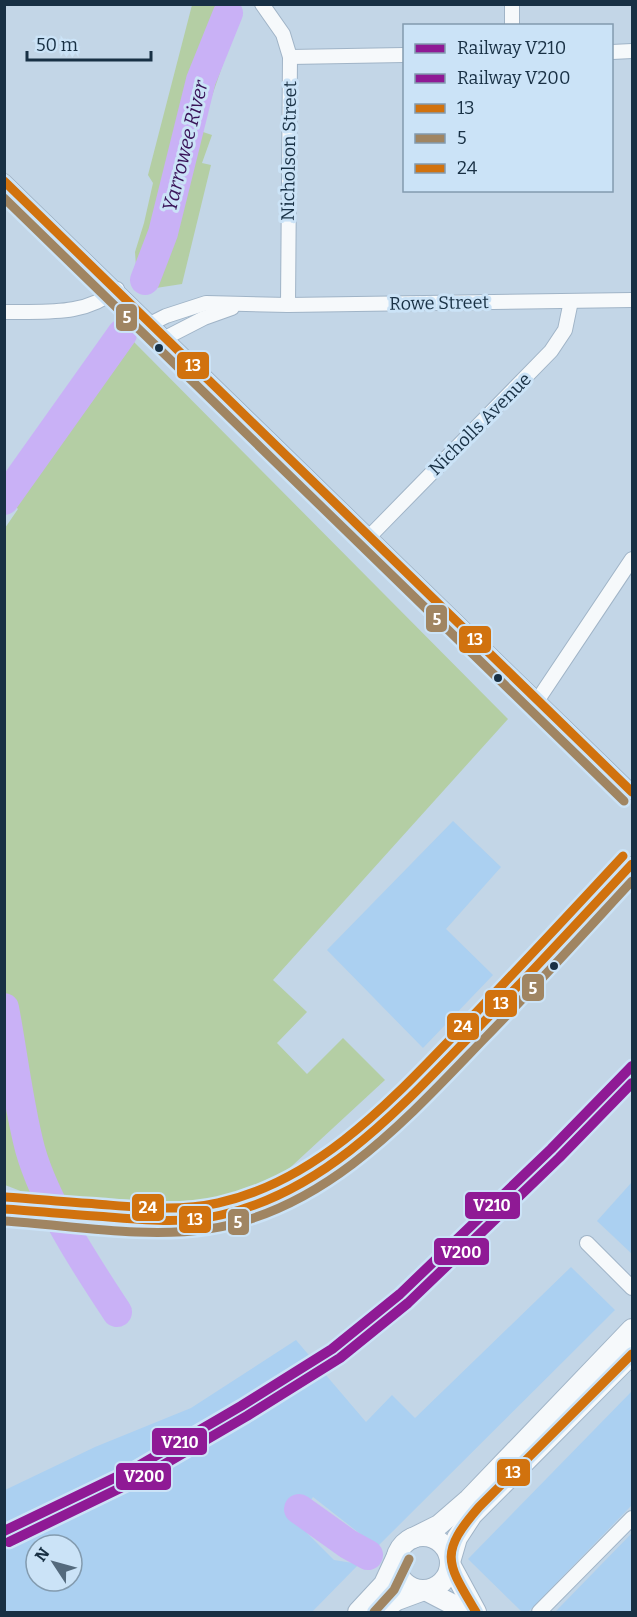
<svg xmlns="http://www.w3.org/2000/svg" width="637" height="1617" viewBox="0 0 637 1617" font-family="Bitter,serif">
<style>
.built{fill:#abd0f1;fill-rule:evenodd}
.green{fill:#b4cea4}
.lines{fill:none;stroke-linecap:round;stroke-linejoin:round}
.river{stroke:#c9b1f6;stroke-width:30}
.street-casing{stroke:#a0b4c7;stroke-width:16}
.secondary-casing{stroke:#a0b4c7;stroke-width:22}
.street{stroke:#f6f9fb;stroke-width:14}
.secondary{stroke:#f6f9fb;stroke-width:20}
.rail{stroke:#b3b8bd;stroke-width:4.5;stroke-dasharray:3 6;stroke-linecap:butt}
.bus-1-casing{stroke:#cbe3f7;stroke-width:14}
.bus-2-casing{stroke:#cbe3f7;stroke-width:14}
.bus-3-casing{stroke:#cbe3f7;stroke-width:14}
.bus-1{stroke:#d1720e;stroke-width:9}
.bus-2{stroke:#a08562;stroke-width:9}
.bus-3{stroke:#d1720e;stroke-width:9}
.rail-1-casing{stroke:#cbe3f7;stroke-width:15}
.rail-2-casing{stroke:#cbe3f7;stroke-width:15}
.rail-1{stroke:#8f1a95;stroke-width:10}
.rail-2{stroke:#8f1a95;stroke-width:10}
.bus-dot{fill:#183044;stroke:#cbe3f7;stroke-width:2}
.labels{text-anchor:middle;stroke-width:6;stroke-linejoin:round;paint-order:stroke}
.street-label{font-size:18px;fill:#183044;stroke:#cbe3f7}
.water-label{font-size:20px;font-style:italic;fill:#3a1459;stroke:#cbe3f7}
.line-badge{stroke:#cbe3f7;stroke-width:2}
.badge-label{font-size:16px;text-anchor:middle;font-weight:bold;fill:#fff}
</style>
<rect width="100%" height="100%" fill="#c3d6e7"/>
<g class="built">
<path d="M453 821 501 867 446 929 493 975 423 1048 327 950Z"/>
<path d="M632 1182V1254L597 1221Z"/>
<path d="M571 1267 615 1310 377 1547 313 1497 296 1522 334 1560 359 1564 312 1612H5V1490L95 1447 191 1408 296 1340 366 1422 392 1395 415 1418ZM36 1545H72V1581H36Z"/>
<path d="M632 1391V1505L528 1612H522L468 1559Z"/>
<path d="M632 1533V1612H555L557 1610Z"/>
</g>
<g class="green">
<path d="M192 5H218L237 23 200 131 212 135 202 163 211 165 182 284 156 288 137 280 135 252 144 223 153 183 148 175Z"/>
<path d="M134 342 508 719 273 980 307 1012 277 1043 307 1074 343 1038 385 1080 280 1177 237 1197 171 1202 63 1196 36 1197 5 1185V528L18 509 16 507Z"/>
</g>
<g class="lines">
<g class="river">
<path d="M145 280 163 233 201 80 228 13"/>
<path d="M4 500 122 334"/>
<path d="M4 1008C13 1055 18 1103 30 1149 45 1203 86 1265 117 1312"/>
<path d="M299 1509 348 1544 368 1555"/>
</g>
<defs>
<g id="street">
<path d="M262 4 283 34 290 57 288 305"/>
<path d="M512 26V4"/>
<path d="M612 52 632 51"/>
<path d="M290 57 404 55"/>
<path d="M4 181 632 792"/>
<path d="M4 312C45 311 84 317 117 289"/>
<path d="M152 323 166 316 206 303 288 305 632 300"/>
<path d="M167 337 204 318 232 308"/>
<path d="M370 536 551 351 565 330 571 301"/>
<path d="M537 701 632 559"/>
<path d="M4 1209C35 1211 65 1214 95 1216 137 1220 179 1224 221 1215 323 1195 405 1104 474 1032 528 977 580 920 632 864"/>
<path d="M587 1243 632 1288"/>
<path d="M539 1612 632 1518"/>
</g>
<g id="secondary">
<circle cx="423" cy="1563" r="27"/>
<path d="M413 1538 439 1525 469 1499 632 1329"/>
<path d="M450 1562 457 1538 472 1515 632 1354"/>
<path d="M450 1564 476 1612"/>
<path d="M425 1590 450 1603 462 1612"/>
<path d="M358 1612 384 1584 397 1556"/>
<path d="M379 1612 397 1600 424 1590"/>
</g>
</defs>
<use href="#street" class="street-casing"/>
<use href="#secondary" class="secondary-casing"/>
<use href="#street" class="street"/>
<use href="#secondary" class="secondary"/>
<path class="rail" d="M4 1547C121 1494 231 1428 332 1349"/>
<defs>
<g id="bus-1">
<path d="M4 181 632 792"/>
<path d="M4 1209C35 1211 65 1214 95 1216 137 1219 180 1225 221 1215 327 1191 401 1107 474 1032 527 977 580 920 632 864"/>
<path d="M476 1612C447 1563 438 1554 479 1507L632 1354"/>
</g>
<g id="bus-2">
<path d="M4 198 624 801"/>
<path d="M4 1221C69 1225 145 1239 208 1229 324 1212 406 1120 483 1040 534 988 583 934 632 881"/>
<path d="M374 1612 394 1590 409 1559"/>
</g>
<path id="bus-3" d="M5 1197C35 1199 65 1202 96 1204 136 1207 178 1212 218 1203 322 1180 396 1095 467 1022 520 967 572 911 623 856"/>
</defs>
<use href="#bus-1" class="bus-1-casing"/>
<use href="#bus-2" class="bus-2-casing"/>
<use href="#bus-3" class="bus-3-casing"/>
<use href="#bus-1" class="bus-1"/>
<use href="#bus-2" class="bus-2"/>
<use href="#bus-3" class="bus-3"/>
<defs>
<path id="rail-1" d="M4 1531 133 1469 241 1406 332 1349 400 1294 551 1149 632 1066"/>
<path id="rail-2" d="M9 1542 139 1479 247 1416 340 1358 408 1303 559 1158 632 1083"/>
</defs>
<use href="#rail-1" class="rail-1-casing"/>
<use href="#rail-2" class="rail-2-casing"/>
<use href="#rail-1" class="rail-1"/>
<use href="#rail-2" class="rail-2"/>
</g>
<g class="bus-dot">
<circle cx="159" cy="348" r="5"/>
<circle cx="498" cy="678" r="5"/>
<circle cx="554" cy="966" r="5"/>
</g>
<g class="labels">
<g class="street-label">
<text transform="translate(289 151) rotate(-89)" y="6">Nicholson Street</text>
<text transform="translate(439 303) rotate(-1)" y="6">Rowe Street</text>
<text transform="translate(480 424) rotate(-45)" y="6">Nicholls Avenue</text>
</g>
<g class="water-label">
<text transform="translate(185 146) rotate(-76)" y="7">Yarrowee River</text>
</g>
</g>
<g class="line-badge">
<rect x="115" y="303" width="23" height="29" rx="6" fill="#a08562"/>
<rect x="176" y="351" width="34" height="29" rx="6" fill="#d1720e"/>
<rect x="425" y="604" width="23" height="29" rx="6" fill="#a08562"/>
<rect x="458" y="625" width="34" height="29" rx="6" fill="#d1720e"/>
<rect x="521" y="973" width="24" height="29" rx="6" fill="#a08562"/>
<rect x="484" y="989" width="34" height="29" rx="6" fill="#d1720e"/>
<rect x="446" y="1012" width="34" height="29" rx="6" fill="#d1720e"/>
<rect x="464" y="1191" width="57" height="29" rx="6" fill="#8f1a95"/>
<rect x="131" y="1193" width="34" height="29" rx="6" fill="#d1720e"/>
<rect x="178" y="1205" width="34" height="29" rx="6" fill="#d1720e"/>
<rect x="227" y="1208" width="23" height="28" rx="6" fill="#a08562"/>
<rect x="433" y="1237" width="57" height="29" rx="6" fill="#8f1a95"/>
<rect x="151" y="1427" width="57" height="29" rx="6" fill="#8f1a95"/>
<rect x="496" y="1458" width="35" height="29" rx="6" fill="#d1720e"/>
<rect x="115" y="1462" width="57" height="29" rx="6" fill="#8f1a95"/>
</g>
<g class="badge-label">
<text x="127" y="323">5</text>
<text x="193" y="371">13</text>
<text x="437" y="625">5</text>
<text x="475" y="645">13</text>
<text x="533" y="994">5</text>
<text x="501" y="1009">13</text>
<text x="463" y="1032">24</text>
<text x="492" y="1211">V210</text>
<text x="148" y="1213">24</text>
<text x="195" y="1225">13</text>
<text x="238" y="1228">5</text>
<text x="461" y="1258">V200</text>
<text x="180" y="1448">V210</text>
<text x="513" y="1478">13</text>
<text x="144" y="1482">V200</text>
</g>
<rect width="637" height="1617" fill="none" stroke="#183044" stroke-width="12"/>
<rect x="403" y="24" width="210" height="168" fill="#cbe3f7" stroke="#839baf" stroke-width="1.5"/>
<rect x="415" y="44" width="30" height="9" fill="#8f1a95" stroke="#839baf" stroke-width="1.5"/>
<text x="457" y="54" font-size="18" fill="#183044">Railway V210</text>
<rect x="415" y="74" width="30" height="9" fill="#8f1a95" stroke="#839baf" stroke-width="1.5"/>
<text x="457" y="84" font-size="18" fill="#183044">Railway V200</text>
<rect x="415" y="104" width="30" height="9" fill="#d1720e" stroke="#839baf" stroke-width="1.5"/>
<text x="457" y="114" font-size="18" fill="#183044">13</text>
<rect x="415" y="134" width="30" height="9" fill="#a08562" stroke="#839baf" stroke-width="1.5"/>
<text x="457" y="144" font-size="18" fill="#183044">5</text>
<rect x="415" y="164" width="30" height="9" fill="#d1720e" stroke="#839baf" stroke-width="1.5"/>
<text x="457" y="174" font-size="18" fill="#183044">24</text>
<g transform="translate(54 1563) rotate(306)"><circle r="28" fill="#cbe3f7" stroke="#839baf" stroke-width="1.5"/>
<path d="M0-4.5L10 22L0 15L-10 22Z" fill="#546a7d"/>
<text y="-9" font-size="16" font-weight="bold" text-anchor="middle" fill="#183044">N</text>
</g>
<path d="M27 51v9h124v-9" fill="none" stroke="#183044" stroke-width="3"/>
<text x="36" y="51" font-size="18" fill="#183044" stroke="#cbe3f7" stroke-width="4.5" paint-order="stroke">50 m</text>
</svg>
